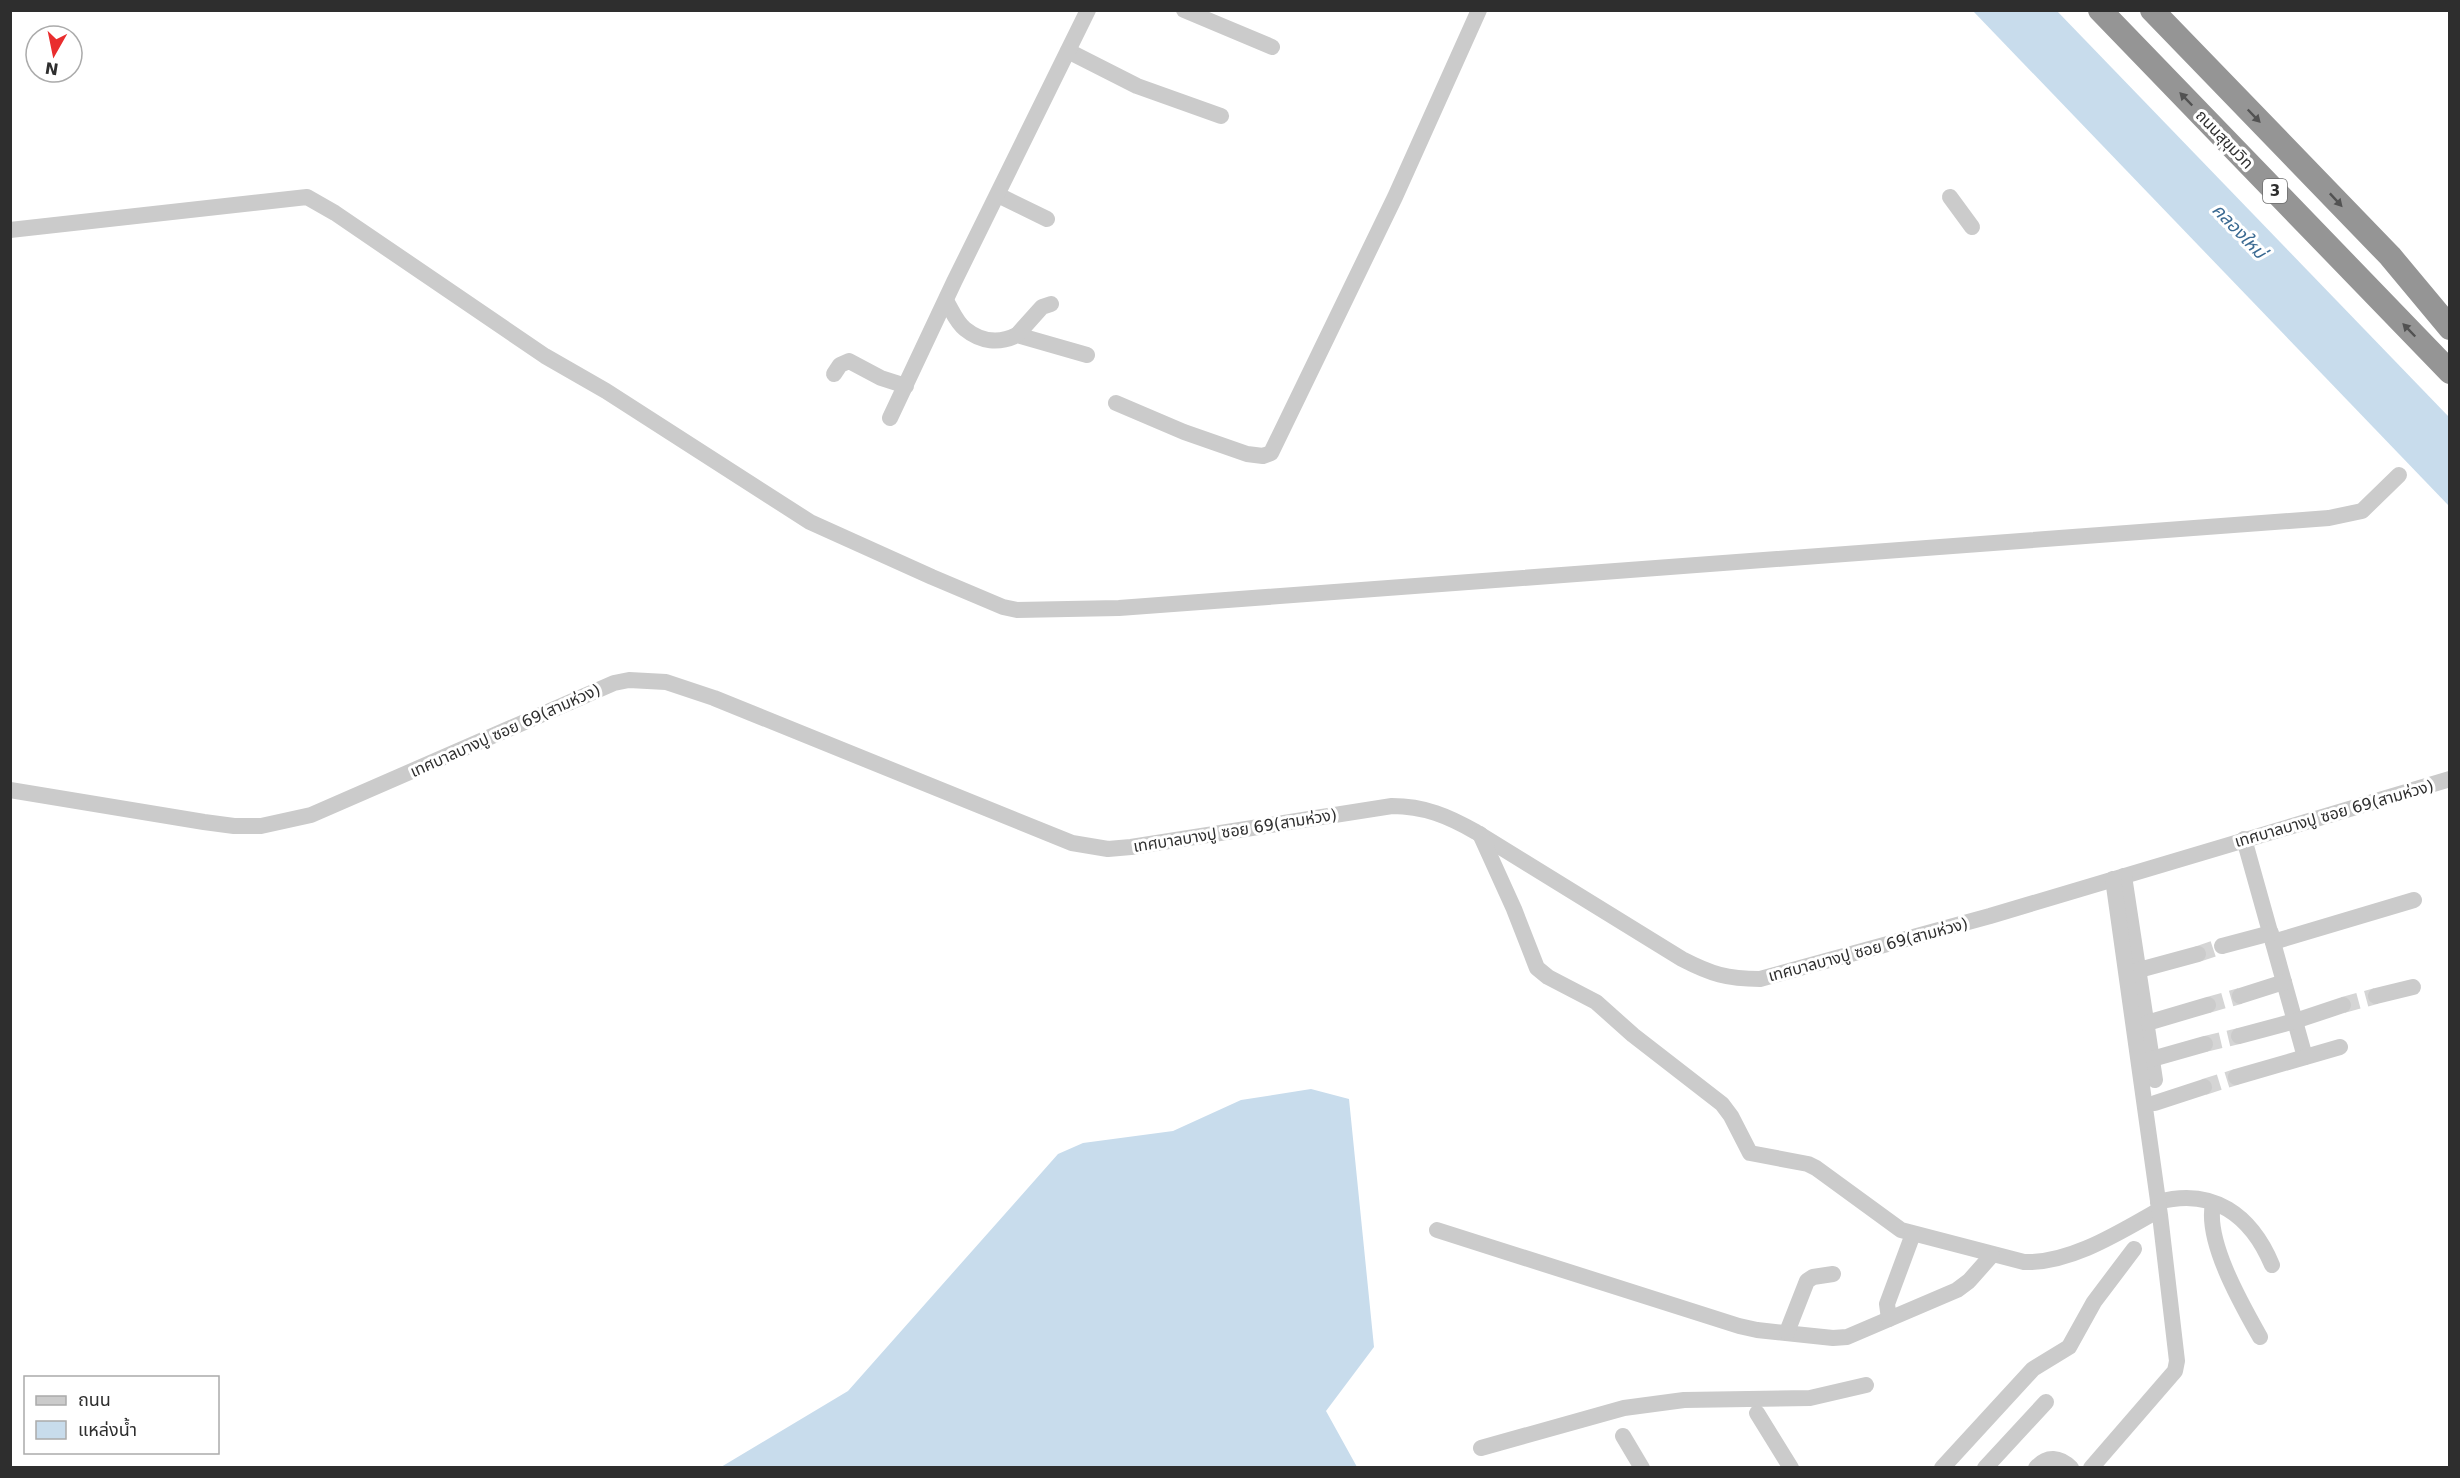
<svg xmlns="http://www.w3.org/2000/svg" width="2460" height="1478" viewBox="0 0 2460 1478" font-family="'DejaVu Sans','Noto Sans Thai',sans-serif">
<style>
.water{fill:#c8dcec}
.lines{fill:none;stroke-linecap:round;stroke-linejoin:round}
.minor-tunnel{stroke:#d5d5d5;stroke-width:16;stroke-dasharray:16 8;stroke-linecap:butt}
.minor{stroke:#cbcbcb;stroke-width:16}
.highway{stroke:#959595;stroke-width:24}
.oneway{fill:#525252}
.labels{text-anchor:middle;stroke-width:6;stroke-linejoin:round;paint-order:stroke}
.shield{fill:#fff;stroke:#6d6d6d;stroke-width:1.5}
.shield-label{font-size:15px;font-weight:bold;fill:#2e2e2e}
.street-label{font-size:16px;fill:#2e2e2e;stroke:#fff}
.water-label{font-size:18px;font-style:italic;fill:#3b6a92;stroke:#fff}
</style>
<rect width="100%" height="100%" fill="#fff"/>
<g class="water">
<path d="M1973 11H2057L2449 417V506Z"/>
<path d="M1311 1089 1349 1099 1374 1347 1326 1411 1357 1467H721L848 1391 1058 1154 1083 1143 1173 1131 1241 1100Z"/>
</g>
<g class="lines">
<g class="minor-tunnel">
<path d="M2198 954 2222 946"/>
<path d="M2208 1005 2240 996"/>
<path d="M2343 1005 2376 996"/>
<path d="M2205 1044 2239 1036"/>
<path d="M2204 1087 2236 1077"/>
</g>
<g class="minor">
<path d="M1184 10 1272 47"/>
<path d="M1068 51 1137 86 1221 116"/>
<path d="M998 195 1047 219"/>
<path d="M1950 197 1972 227"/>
<path d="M10 230 307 197 335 213 545 356 606 391 810 522 932 577 1003 607 1017 610 1119 608 2329 518 2362 511 2399 475"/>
<path d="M946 301C952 310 956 322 965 329 981 342 999 344 1017 335L1087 355"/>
<path d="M1017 335 1042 307 1051 304"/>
<path d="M834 374 840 365 849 361 881 378 906 386"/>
<path d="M1116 403 1184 432 1247 454 1263 456 1271 453 1395 197 1479 10"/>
<path d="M890 418 954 282 1088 10"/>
<path d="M10 790 204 822 234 826H261L311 815 614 683 629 680 666 682 714 698 1072 843 1108 849 1131 847 1392 806C1424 806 1448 816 1476 832L1682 959C1711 974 1727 979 1760 979L1990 916 2450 779"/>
<path d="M1480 834 1514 909 1537 968 1548 977 1596 1002 1633 1035 1722 1104 1731 1116 1750 1153 1808 1164 1816 1168 1901 1230 2024 1262C2070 1264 2120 1232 2159 1210"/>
<path d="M2244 839 2305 1057"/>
<path d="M2124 876 2155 1080"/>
<path d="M2273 942 2414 900"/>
<path d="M2222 946 2271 933"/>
<path d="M2139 970 2198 954"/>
<path d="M2240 996 2284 982"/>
<path d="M2376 996 2413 987"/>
<path d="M2147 1023 2208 1005"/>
<path d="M2239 1036 2295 1021 2343 1005"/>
<path d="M2152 1059 2205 1044"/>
<path d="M2236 1077 2340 1047"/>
<path d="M2155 1103 2204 1087"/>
<path d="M2158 1202C2213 1187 2251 1215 2272 1265"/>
<path d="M2213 1204C2205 1241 2242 1305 2260 1337"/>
<path d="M1437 1230 1739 1326 1757 1330 1833 1338 1847 1337 1957 1290 1969 1281 1992 1255"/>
<path d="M1889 1319 1887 1304 1913 1234"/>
<path d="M1787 1332 1807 1281 1813 1277 1833 1274"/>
<path d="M1757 1413 1791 1468"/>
<path d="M1623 1436 1642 1468"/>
<path d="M1481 1448 1624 1408 1684 1400 1810 1398 1866 1385"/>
<path d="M1942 1468 2033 1369 2069 1347 2094 1302 2134 1249"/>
<path d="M1985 1468 2046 1402"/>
<path d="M2036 1468C2047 1455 2060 1457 2071 1468"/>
<path d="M2091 1468 2175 1371 2177 1361 2160 1215 2113 879"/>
</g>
<g class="highway">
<path d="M2100 10 2450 372"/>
<path d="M2152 10 2390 256 2450 328"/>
</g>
</g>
<defs><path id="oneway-solid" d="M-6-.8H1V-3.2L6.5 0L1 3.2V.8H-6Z" transform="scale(1.5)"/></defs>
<g class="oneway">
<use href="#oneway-solid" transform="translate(2186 99) rotate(-134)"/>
<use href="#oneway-solid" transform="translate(2254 116) rotate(46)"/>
<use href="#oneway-solid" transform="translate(2336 200) rotate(47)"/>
<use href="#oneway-solid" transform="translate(2409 330) rotate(-134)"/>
</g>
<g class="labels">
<rect class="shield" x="2263" y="179" width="24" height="24" rx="4.5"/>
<g class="shield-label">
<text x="2275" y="196">3</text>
</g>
<g class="street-label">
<text transform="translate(2225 139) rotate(46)" y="6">ถนนสุขุมวิท</text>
<text transform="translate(505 730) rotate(-24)" y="6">เทศบาลบางปู ซอย 69(สามห่วง)</text>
<text transform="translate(2334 813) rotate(-16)" y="6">เทศบาลบางปู ซอย 69(สามห่วง)</text>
<text transform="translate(1235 830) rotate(-9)" y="6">เทศบาลบางปู ซอย 69(สามห่วง)</text>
<text transform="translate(1868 949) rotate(-15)" y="6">เทศบาลบางปู ซอย 69(สามห่วง)</text>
</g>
<g class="water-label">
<text transform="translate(2239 231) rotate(46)" y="6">คลองใหม่</text>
</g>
</g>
<rect width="2460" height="1478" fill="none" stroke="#2e2e2e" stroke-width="24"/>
<rect x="24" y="1376" width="195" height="78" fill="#ffffff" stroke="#ababab" stroke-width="1.5"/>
<rect x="36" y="1396" width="30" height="9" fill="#cbcbcb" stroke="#ababab" stroke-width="1.5"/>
<text x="78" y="1406" font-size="18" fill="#2e2e2e">ถนน</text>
<rect x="36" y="1421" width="30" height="18" fill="#c8dcec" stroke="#ababab" stroke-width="1.5"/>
<text x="78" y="1436" font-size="18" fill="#2e2e2e">แหล่งน้ำ</text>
<g transform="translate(54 54) rotate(189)"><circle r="28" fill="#ffffff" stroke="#ababab" stroke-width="1.5"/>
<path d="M0-4.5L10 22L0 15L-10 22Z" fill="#e92d2e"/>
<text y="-9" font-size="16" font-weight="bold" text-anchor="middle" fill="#2e2e2e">N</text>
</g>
</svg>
